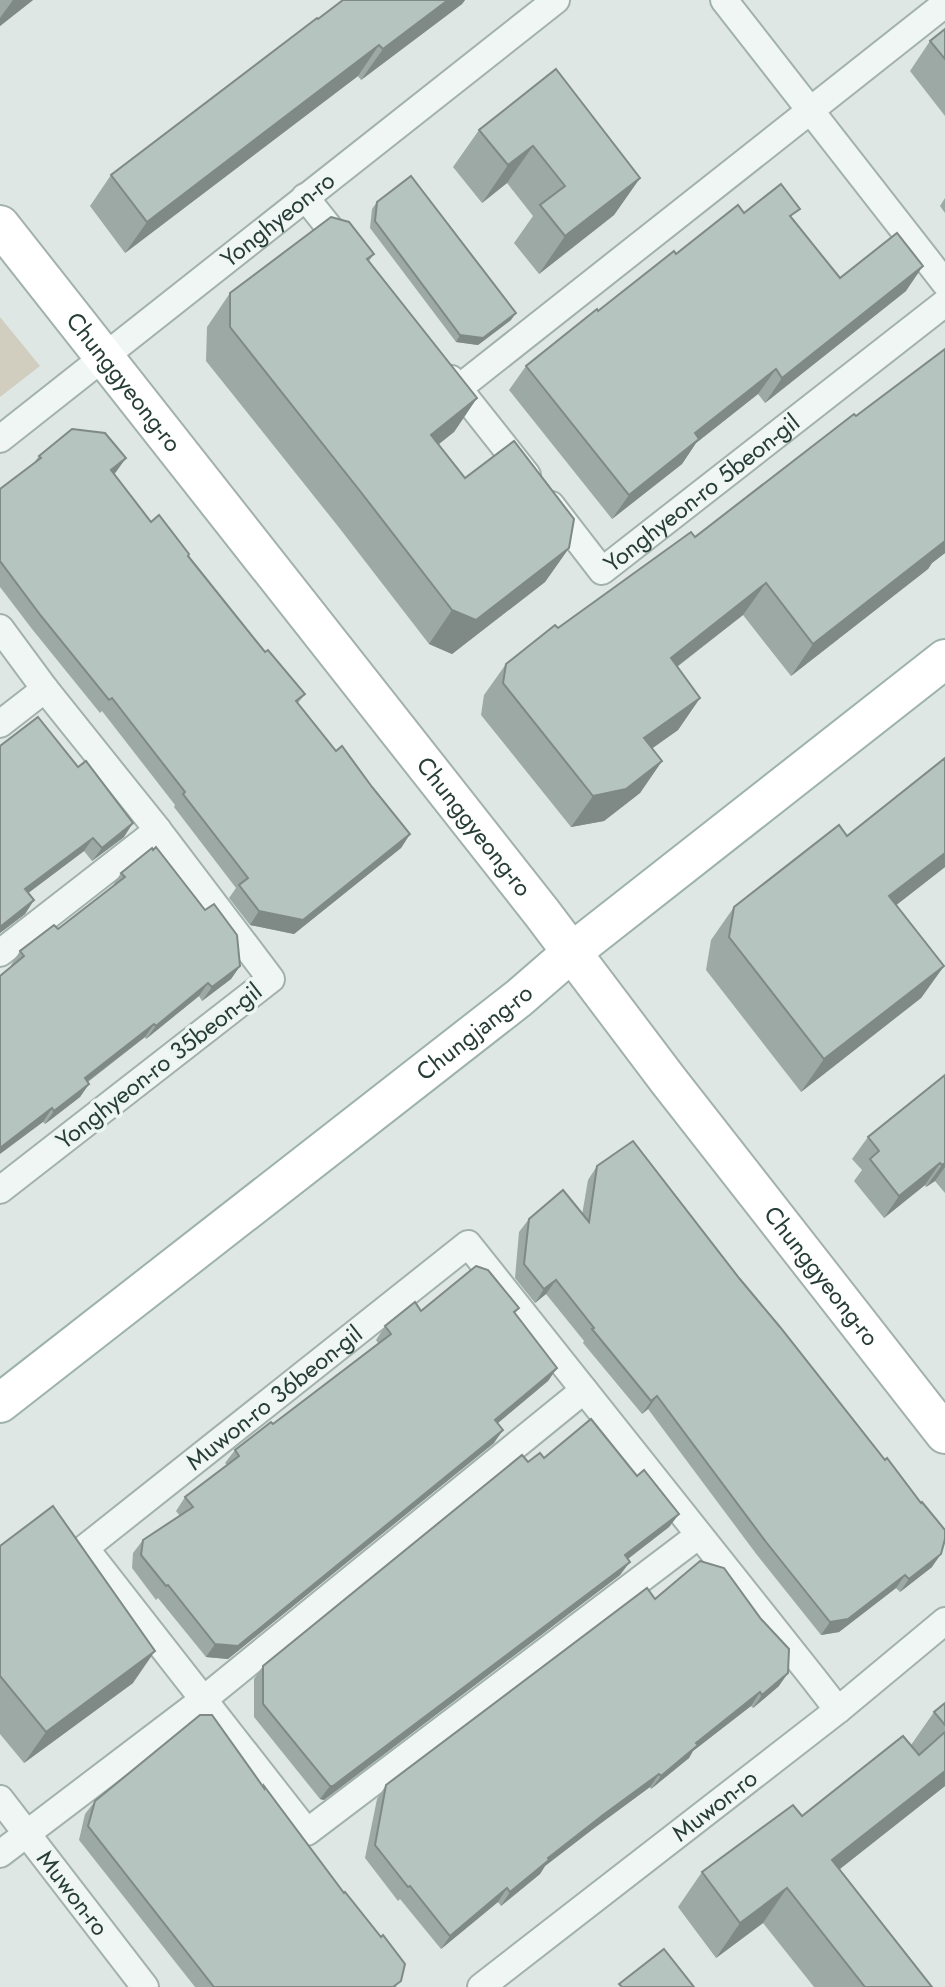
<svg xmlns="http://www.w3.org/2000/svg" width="945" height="1987" viewBox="0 0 945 1987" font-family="Jost,sans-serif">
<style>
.park{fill:#d1cebf}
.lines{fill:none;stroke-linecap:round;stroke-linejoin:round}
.street-casing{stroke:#a3b1ad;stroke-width:30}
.secondary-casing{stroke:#a3b1ad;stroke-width:42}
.primary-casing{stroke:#9db2ac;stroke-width:42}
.street{stroke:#f0f6f4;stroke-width:26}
.secondary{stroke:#fff;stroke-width:38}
.primary{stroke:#fff;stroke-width:38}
.wall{fill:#9ca9a4}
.shaded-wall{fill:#7f8986}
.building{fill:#b5c4bf;stroke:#7f8986;stroke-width:2}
.labels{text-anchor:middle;stroke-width:7;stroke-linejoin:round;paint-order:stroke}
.street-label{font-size:24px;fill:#273d37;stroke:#edf5f2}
</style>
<rect width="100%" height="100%" fill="#dee7e4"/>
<path class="park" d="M0 317 40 366 0 397Z"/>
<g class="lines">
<defs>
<g id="street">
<path d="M724 0 945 283"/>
<path d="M305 197 348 251"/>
<path d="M451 379 527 475"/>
<path d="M459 388 945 4"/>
<path id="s1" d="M0 439 556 0"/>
<path id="s2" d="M551 505 602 571 945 303"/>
<path d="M0 628 45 689"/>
<path d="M0 724 45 689 158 830 271 979 0 1190"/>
<path d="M0 953 158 830"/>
<path id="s3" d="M699 1535 307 1832 85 1548 468 1244 814 1679 838 1710"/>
<path id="s4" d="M0 1799 145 1987"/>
<path d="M0 1854 204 1699 584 1390"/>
<path id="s5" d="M481 1987 838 1710 945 1621"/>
</g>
<g id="secondary">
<path id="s6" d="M0 225 542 913 668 1080 945 1434"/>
</g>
<g id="primary">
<path id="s7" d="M0 1403 519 998 572 952 945 659"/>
</g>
</defs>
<use href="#street" class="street-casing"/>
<use href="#secondary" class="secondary-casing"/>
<use href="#primary" class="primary-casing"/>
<use href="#street" class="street"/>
<use href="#secondary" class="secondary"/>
<use href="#primary" class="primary"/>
</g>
<g class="wall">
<path d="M0 0H33L0 26Z"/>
<path d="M343 0H465L462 4 361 80 358 76 125 253 90 206 111 175Z"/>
<path d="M945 29V116L910 71 930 41Z"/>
<path d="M479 130 640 178 614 215 539 274 514 243 533 216 507 183 482 203 453 167Z"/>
<path d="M945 198V213L940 206Z"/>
<path d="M377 202 511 320 478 345 456 342 370 228 372 209Z"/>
<path d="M744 213 793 219 840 278 906 291 765 403 758 394 696 443 682 464 612 519 509 390 526 366 598 311 676 254Z"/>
<path d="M374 254 369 261 477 398 454 432 438 444 465 478 569 548 545 582 452 654 429 644 337 525 206 361 207 327 230 293Z"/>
<path d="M945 349V553L932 563 928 569 791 676 743 615 677 667 700 698 678 730 652 748 662 761 640 793 604 821 571 827 481 715 484 695 506 664 695 537Z"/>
<path d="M39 456 116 472 114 474 151 522 188 556 265 652 305 694 298 703 336 751 372 787 410 834 401 848 294 934 250 925 229 898 236 888 174 807 175 805 102 711 100 713 32 629 0 587V489L33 464Z"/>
<path d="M0 746 124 837 92 861 84 851 28 893 34 900 25 914 0 933Z"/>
<path d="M847 836 945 867 896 905 944 966 921 998 801 1092 706 970 711 940 734 907Z"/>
<path d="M121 873 240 966 231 979 202 1001 199 996 146 1039 145 1037 88 1082 89 1084 80 1097 45 1124 43 1122 11 965 20 951 58 929 112 887Z"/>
<path d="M945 1075V1193L935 1181 926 1187 925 1185 884 1218 854 1181 862 1170 852 1159 868 1137Z"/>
<path d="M597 1166 932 1567 900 1592 896 1588 839 1632 821 1635 757 1555 648 1409 642 1414 583 1343 584 1341 546 1294 535 1303 515 1278 519 1232 529 1219 582 1215 588 1180Z"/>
<path d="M519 1308 515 1313 557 1368 548 1381 498 1423 494 1443 228 1659 206 1657 158 1598 156 1600 132 1568 133 1553 143 1540 180 1516 176 1511 185 1497 227 1465 225 1463 235 1450 273 1424 378 1343 376 1340 385 1326 421 1311Z"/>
<path d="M544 1458 637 1476 679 1514 669 1527 628 1559 620 1575 324 1800 320 1799 254 1717V1679L263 1666 528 1462Z"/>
<path d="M0 1546 133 1683 24 1763 0 1734Z"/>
<path d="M655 1599 779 1686 753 1708 751 1706 693 1751 689 1758 651 1789 650 1787 593 1829 545 1866 540 1874 501 1906 498 1902 441 1949 400 1899 398 1901 365 1858 377 1799 386 1785Z"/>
<path d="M945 1703V1786L840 1869 932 1987H814L763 1923 716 1958 678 1907 702 1872 802 1816 911 1745 934 1712Z"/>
<path d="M95 1801 397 1987H195L79 1840 85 1814Z"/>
</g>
<g class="shaded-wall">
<path d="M13 0H33L0 26V18Z"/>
<path d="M448 0H465L462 4 361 80 383 49Z"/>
<path d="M379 45 358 76 125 253 147 222Z"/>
<path d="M533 146 507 183 482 203 508 165Z"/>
<path d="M640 178 614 215 539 274 565 236Z"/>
<path d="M923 266 906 291 765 403 782 378Z"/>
<path d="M516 313 511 320 478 345 456 342 460 335Z"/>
<path d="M776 369 758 394 696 443 682 464 612 519 629 495 695 433Z"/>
<path d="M477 398 454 432 408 469 431 435Z"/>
<path d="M126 458 116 472 101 484 111 470Z"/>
<path d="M945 541V553L932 563 928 569 791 676 813 644Z"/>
<path d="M569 548 545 582 452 654 429 644 452 610Z"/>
<path d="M766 583 743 615 648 689 671 658Z"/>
<path d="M700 698 678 730 622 770 644 738Z"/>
<path d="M662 761 640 793 604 821 571 827 593 796Z"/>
<path d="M133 823 124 837 92 861 102 848Z"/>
<path d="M410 834 401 848 294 934 250 925 259 911Z"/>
<path d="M93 838 84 851 15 903 25 889Z"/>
<path d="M945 853V867L867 928 889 896Z"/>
<path d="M34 900 25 914 0 933V927Z"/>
<path d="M240 966 231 979 202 1001 212 987Z"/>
<path d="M944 966 921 998 801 1092 824 1059Z"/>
<path d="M208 983 199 996 146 1039 156 1026Z"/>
<path d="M154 1024 145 1037 75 1091 85 1078Z"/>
<path d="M89 1084 80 1097 45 1124 54 1111Z"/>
<path d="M52 1108 43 1122 0 1154V1148Z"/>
<path d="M940 1163 925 1185 884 1218 899 1196Z"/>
<path d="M945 1163V1167L935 1181 926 1187 942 1165Z"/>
<path d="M556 1280 546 1294 535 1303 544 1289Z"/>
<path d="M557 1368 548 1381 486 1433 495 1420Z"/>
<path d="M657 1396 648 1409 642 1414 651 1401Z"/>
<path d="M503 1430 494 1443 228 1659 206 1657 215 1644Z"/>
<path d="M679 1514 669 1527 616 1568 625 1555Z"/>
<path d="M941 1554 932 1567 900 1592 909 1579Z"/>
<path d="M630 1562 620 1575 324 1800 320 1799 330 1786Z"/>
<path d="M905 1575 896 1588 839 1632 821 1635 830 1622Z"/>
<path d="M155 1651 133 1683 24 1763 46 1732Z"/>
<path d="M788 1673 779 1686 753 1708 762 1695Z"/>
<path d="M760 1692 751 1706 693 1751 689 1758 651 1789 661 1776 696 1743Z"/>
<path d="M945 1771V1786L808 1894 832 1860Z"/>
<path d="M659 1774 650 1787 593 1829 545 1866 540 1874 501 1906 510 1892 548 1858 603 1815Z"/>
<path d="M507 1888 498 1902 441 1949 450 1936Z"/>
<path d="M787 1888 763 1923 716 1958 740 1923Z"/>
</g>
<g class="building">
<path d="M343 0H448L383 49 379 45 147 222 111 175 317 18 318 19Z"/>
<path d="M945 29V59L930 41Z"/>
<path d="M556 69 640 178 565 236 540 205 565 186 533 146 508 165 479 130Z"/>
<path d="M411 176 516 313 483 338 460 335 375 221 377 202Z"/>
<path d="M781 184 800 209 790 216 840 278 897 233 923 266 782 378 776 369 695 433 699 439 629 495 526 366 597 309 598 311 674 251 676 254 738 205 744 213Z"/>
<path d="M331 217 349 222 374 254 367 259 477 398 431 435 465 478 514 441 574 519 569 548 476 620 452 610 360 491 230 327V293Z"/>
<path d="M945 349V541L813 644 766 583 671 658 700 698 644 738 662 761 626 789 593 796 503 683 506 664 555 625 558 628 691 532 695 537 854 414 856 416Z"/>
<path d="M72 429 105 433 126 458 111 470 151 522 159 515 189 554 188 556 265 652 268 650 305 694 296 701 336 751 342 746 372 787 410 834 303 920 259 911 239 885 248 878 183 794 185 792 112 698 109 700 41 616 0 561V489L41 458 39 456Z"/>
<path d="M38 717 78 767 86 761 133 823 102 848 93 838 25 889 34 900 0 927V746Z"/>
<path d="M945 758V853L889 896 944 966 824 1059 729 937 734 907 839 825 847 836Z"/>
<path d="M156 847 205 910 214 904 237 935 240 966 212 987 208 983 156 1026 154 1024 85 1078 89 1084 54 1111 52 1108 0 1148V976L24 956 20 951 54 925 58 929 125 877 121 873 152 848 153 850Z"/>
<path d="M945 1075V1163L942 1165 940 1163 899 1196 870 1159 879 1151 868 1137Z"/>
<path d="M633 1141 739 1278 780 1327 885 1460 887 1458 921 1503 922 1502 945 1530V1539L941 1554 909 1579 905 1575 848 1619 830 1622 766 1542 657 1396 651 1401 592 1329 594 1328 556 1280 544 1289 524 1264 529 1219 563 1190 589 1222 597 1166Z"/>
<path d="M476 1266 488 1270 519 1308 514 1312 557 1368 495 1420 503 1430 238 1646 215 1644 168 1585 166 1586 141 1555 143 1540 193 1507 185 1497 239 1456 235 1450 271 1422 273 1424 391 1334 385 1326 415 1302 421 1311Z"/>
<path d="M591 1419 637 1476 644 1470 679 1514 625 1555 630 1562 333 1786H330L263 1704V1666L522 1455 528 1462 540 1453 544 1458Z"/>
<path d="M53 1506 155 1651 46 1732 0 1676V1546Z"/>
<path d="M700 1561 724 1568 761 1619 789 1649 788 1673 762 1695 760 1692 696 1743 698 1745 661 1776 659 1774 603 1815 548 1858 549 1860 510 1892 507 1888 450 1936 410 1886 408 1887 375 1845 386 1785 647 1588 655 1599Z"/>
<path d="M945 1703V1725L934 1712Z"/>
<path d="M200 1715H212L264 1788V1786L344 1893 345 1892 381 1937 383 1935 405 1964 401 1981 393 1987H214L88 1826 95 1801Z"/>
<path d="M945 1732V1771L832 1860 932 1987H865L787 1888 740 1923 702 1872 793 1805 802 1816 903 1736 919 1755Z"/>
<path d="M664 1949 694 1987H622L619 1984Z"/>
</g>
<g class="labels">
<g class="street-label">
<text dy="8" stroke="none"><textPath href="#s1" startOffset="354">Yonghyeon-ro</textPath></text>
<text dy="8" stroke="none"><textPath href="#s6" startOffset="200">Chunggyeong-ro</textPath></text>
<text dy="8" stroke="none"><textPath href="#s2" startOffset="210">Yonghyeon-ro 5beon-gil</textPath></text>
<text dy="8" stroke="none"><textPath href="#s6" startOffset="766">Chunggyeong-ro</textPath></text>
<text dy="8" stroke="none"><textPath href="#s7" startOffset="602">Chungjang-ro</textPath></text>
<text transform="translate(159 1066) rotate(-38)" y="8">Yonghyeon-ro 35beon-gil</text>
<text dy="8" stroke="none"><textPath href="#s6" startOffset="1334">Chunggyeong-ro</textPath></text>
<text dy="8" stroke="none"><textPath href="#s3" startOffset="1094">Muwon-ro 36beon-gil</textPath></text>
<text dy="8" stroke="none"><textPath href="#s5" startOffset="296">Muwon-ro</textPath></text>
<text dy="8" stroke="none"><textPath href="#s4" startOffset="119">Muwon-ro</textPath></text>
</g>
</g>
</svg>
